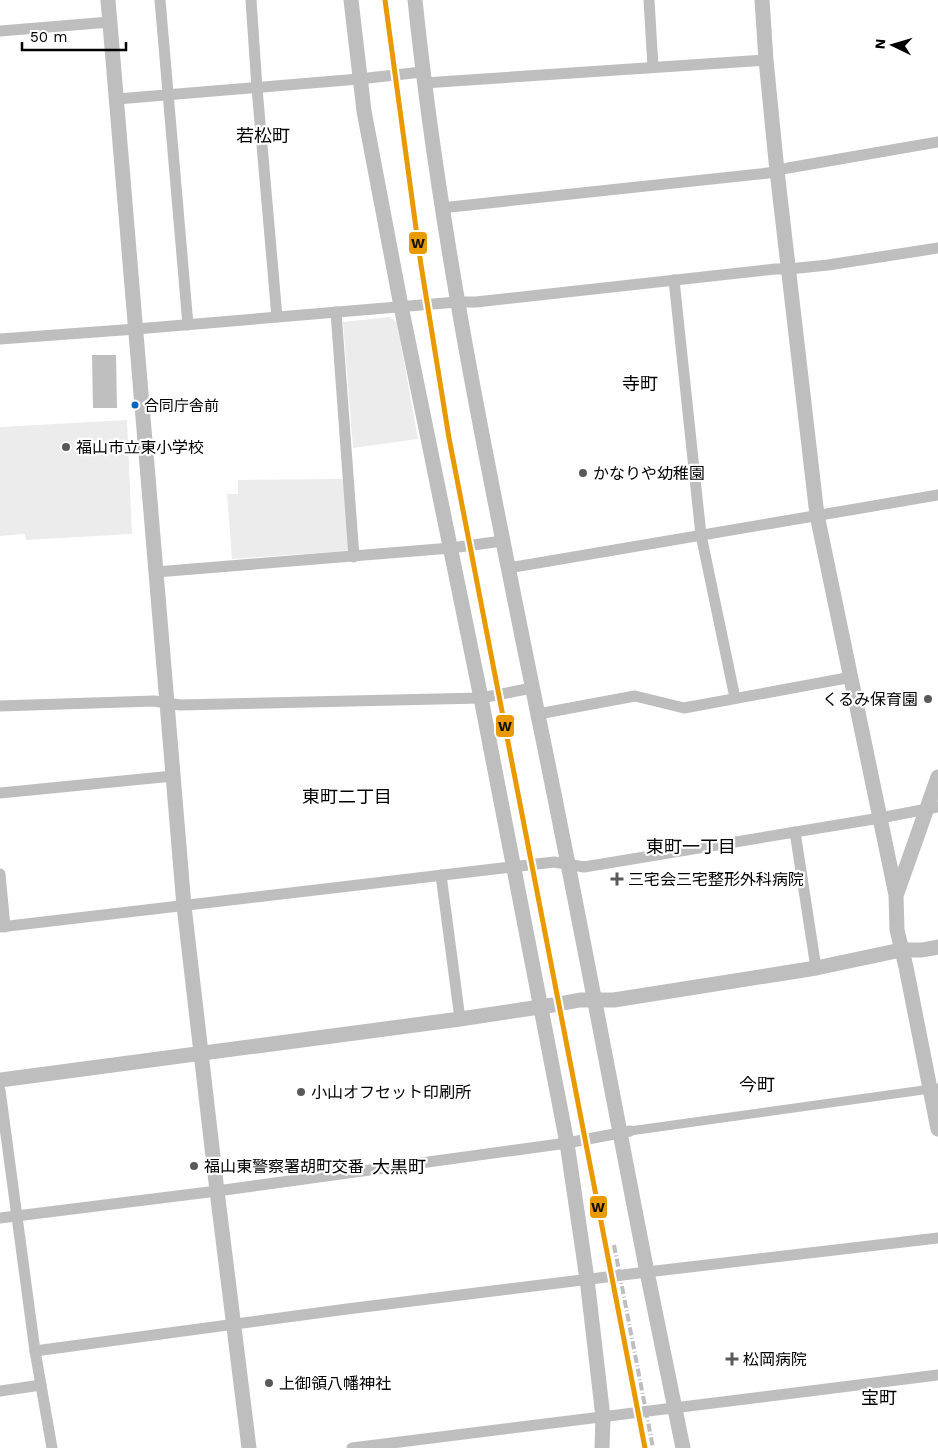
<svg xmlns="http://www.w3.org/2000/svg" width="938" height="1448" viewBox="0 0 938 1448" font-family="'Work Sans','Noto Sans JP',sans-serif">
<style>
.green{fill:#ececec}
.water{fill:#bfbfbf}
.lines{fill:none;stroke-linecap:round;stroke-linejoin:round}
.pedestrian{stroke:#bebebe;stroke-width:9}
.minor{stroke:#bebebe;stroke-width:11}
.tertiary{stroke:#bebebe;stroke-width:15}
.rail{stroke:#bebebe;stroke-width:4;stroke-dasharray:8 2.5 1 2.5;stroke-linecap:butt}
.rail-1-casing{stroke:#fff;stroke-width:9}
.rail-1{stroke:#e99a00;stroke-width:5}
.bus-dot{fill:#0065bd;stroke:#fff;stroke-width:2}
.poi-dot{fill:#595959;stroke:#fff;stroke-width:2}
.labels{text-anchor:middle;stroke-width:4.5;stroke-linejoin:round;paint-order:stroke}
.bus-label{font-size:15px;fill:#000;stroke:#fff;text-anchor:start}
.poi-label{font-size:16px;fill:#000;stroke:#fff;text-anchor:start}
.neighbourhood-label{font-size:18px;fill:#000;stroke:#fff}
.line-badge{stroke:#fff;stroke-width:2}
.pale-badge-label{font-size:14px;text-anchor:middle;font-weight:bold;fill:#111}
</style>
<rect width="100%" height="100%" fill="#fff"/>
<g class="green">
<path d="M389 317 397 322 418 439 353 448 343 322Z"/>
<path d="M127 420 132 534 26 540 25 534 0 536V427Z"/>
<path d="M343 479 349 548 346 551 232 559 227 494H238V480Z"/>
</g>
<path class="water" d="M92 355H116L117 408H93Z"/>
<g class="lines">
<path class="pedestrian" d="M630 1131 938 1088"/>
<g class="minor">
<path d="M160 0 188 325"/>
<path d="M251 0 257 88 277 317"/>
<path d="M649 0 653 67"/>
<path d="M0 31 110 22"/>
<path d="M424 83 766 60"/>
<path d="M117 99 359 79 422 72"/>
<path d="M441 208 768 173 788 168 938 142"/>
<path d="M674 280 701 535 735 698"/>
<path d="M336 312 354 557"/>
<path d="M0 339 136 329 457 302H476L775 269H789L828 265 938 248"/>
<path d="M508 568 938 495"/>
<path d="M156 572 451 548 502 541"/>
<path d="M0 706 154 701 180 705 481 698 532 688"/>
<path d="M538 714 635 696 684 708 852 677"/>
<path d="M0 793 173 776"/>
<path d="M795 832 816 968"/>
<path d="M0 874 5 927"/>
<path d="M441 875 460 1019"/>
<path d="M0 927 554 862 584 867 880 818 938 807"/>
<path d="M0 1090 35 1351 52 1448"/>
<path d="M0 1218 217 1191 567 1143 630 1131"/>
<path d="M35 1351 347 1309 647 1272 938 1238"/>
<path d="M0 1391 41 1385"/>
<path d="M352 1448 938 1375"/>
</g>
<g class="tertiary">
<path d="M108 0 184 906 217 1191 249 1448"/>
<path d="M351 0 364 111 401 306 481 698 567 1143 587 1279 603 1417 602 1448"/>
<path d="M415 0C440 241 490 478 538 715 576 898 610 1083 646 1267 658 1327 671 1387 683 1448"/>
<path d="M762 0 766 60 777 171 817 515 896 895 897 930 906 967 938 1129"/>
<path d="M897 893 938 777"/>
<path d="M0 1080 460 1019 553 1005 580 1000H614L816 968 901 950H922L938 947"/>
</g>
<g class="rail">
<path d="M598 1218 643 1448"/>
<path d="M614 1245 653 1448"/>
</g>
<defs>
<path id="rail-1" d="M385 0 421 265 449 438 645 1448"/>
</defs>
<use href="#rail-1" class="rail-1-casing"/>
<use href="#rail-1" class="rail-1"/>
</g>
<circle class="bus-dot" cx="135" cy="405" r="4.5"/>
<g class="poi-dot">
<circle cx="66" cy="447" r="5"/>
<circle cx="583" cy="473" r="5"/>
<circle cx="928" cy="699" r="5"/>
<path d="M614.5 871.5h5v5h5v5h-5v5h-5v-5h-5v-5h5z"/>
<circle cx="301" cy="1092" r="5"/>
<circle cx="194" cy="1166" r="5"/>
<path d="M729.5 1351.5h5v5h5v5h-5v5h-5v-5h-5v-5h5z"/>
<circle cx="269" cy="1383" r="5"/>
</g>
<g class="labels">
<g class="bus-label">
<text x="144" y="411">合同庁舎前</text>
</g>
<g class="poi-label">
<text x="76" y="453">福山市立東小学校</text>
<text x="593" y="479">かなりや幼稚園</text>
<text x="918" y="705" text-anchor="end">くるみ保育園</text>
<text x="628" y="885">三宅会三宅整形外科病院</text>
<text x="311" y="1098">小山オフセット印刷所</text>
<text x="204" y="1172">福山東警察署胡町交番</text>
<text x="743" y="1365">松岡病院</text>
<text x="279" y="1389">上御領八幡神社</text>
</g>
<g class="neighbourhood-label">
<text x="263" y="142">若松町</text>
<text x="640" y="390">寺町</text>
<text x="347" y="803">東町二丁目</text>
<text x="691" y="853">東町一丁目</text>
<text x="757" y="1091">今町</text>
<text x="399" y="1173">大黒町</text>
<text x="879" y="1404">宝町</text>
</g>
</g>
<g class="line-badge">
<rect x="408" y="231" width="20" height="24" rx="5" fill="#e99a00"/>
<rect x="495" y="714" width="20" height="24" rx="5" fill="#e99a00"/>
<rect x="589" y="1195" width="19" height="24" rx="5" fill="#e99a00"/>
</g>
<g class="pale-badge-label">
<text x="418" y="248">W</text>
<text x="505" y="731">W</text>
<text x="598" y="1212">W</text>
</g>
<g transform="translate(893 45) rotate(275)" stroke="#ffffff" stroke-width="4" paint-order="stroke">
<path d="M0-4L9 19L0 12L-9 19Z" fill="#000000"/>
<text y="-8" font-size="14" font-weight="bold" text-anchor="middle" fill="#000000">N</text>
</g>
<path d="M22 42v8h104v-8" fill="none" stroke="#000000" stroke-width="2.5"/>
<text x="30" y="42" font-size="15" fill="#000000" stroke="#ffffff" stroke-width="4" paint-order="stroke">50 m</text>
</svg>
